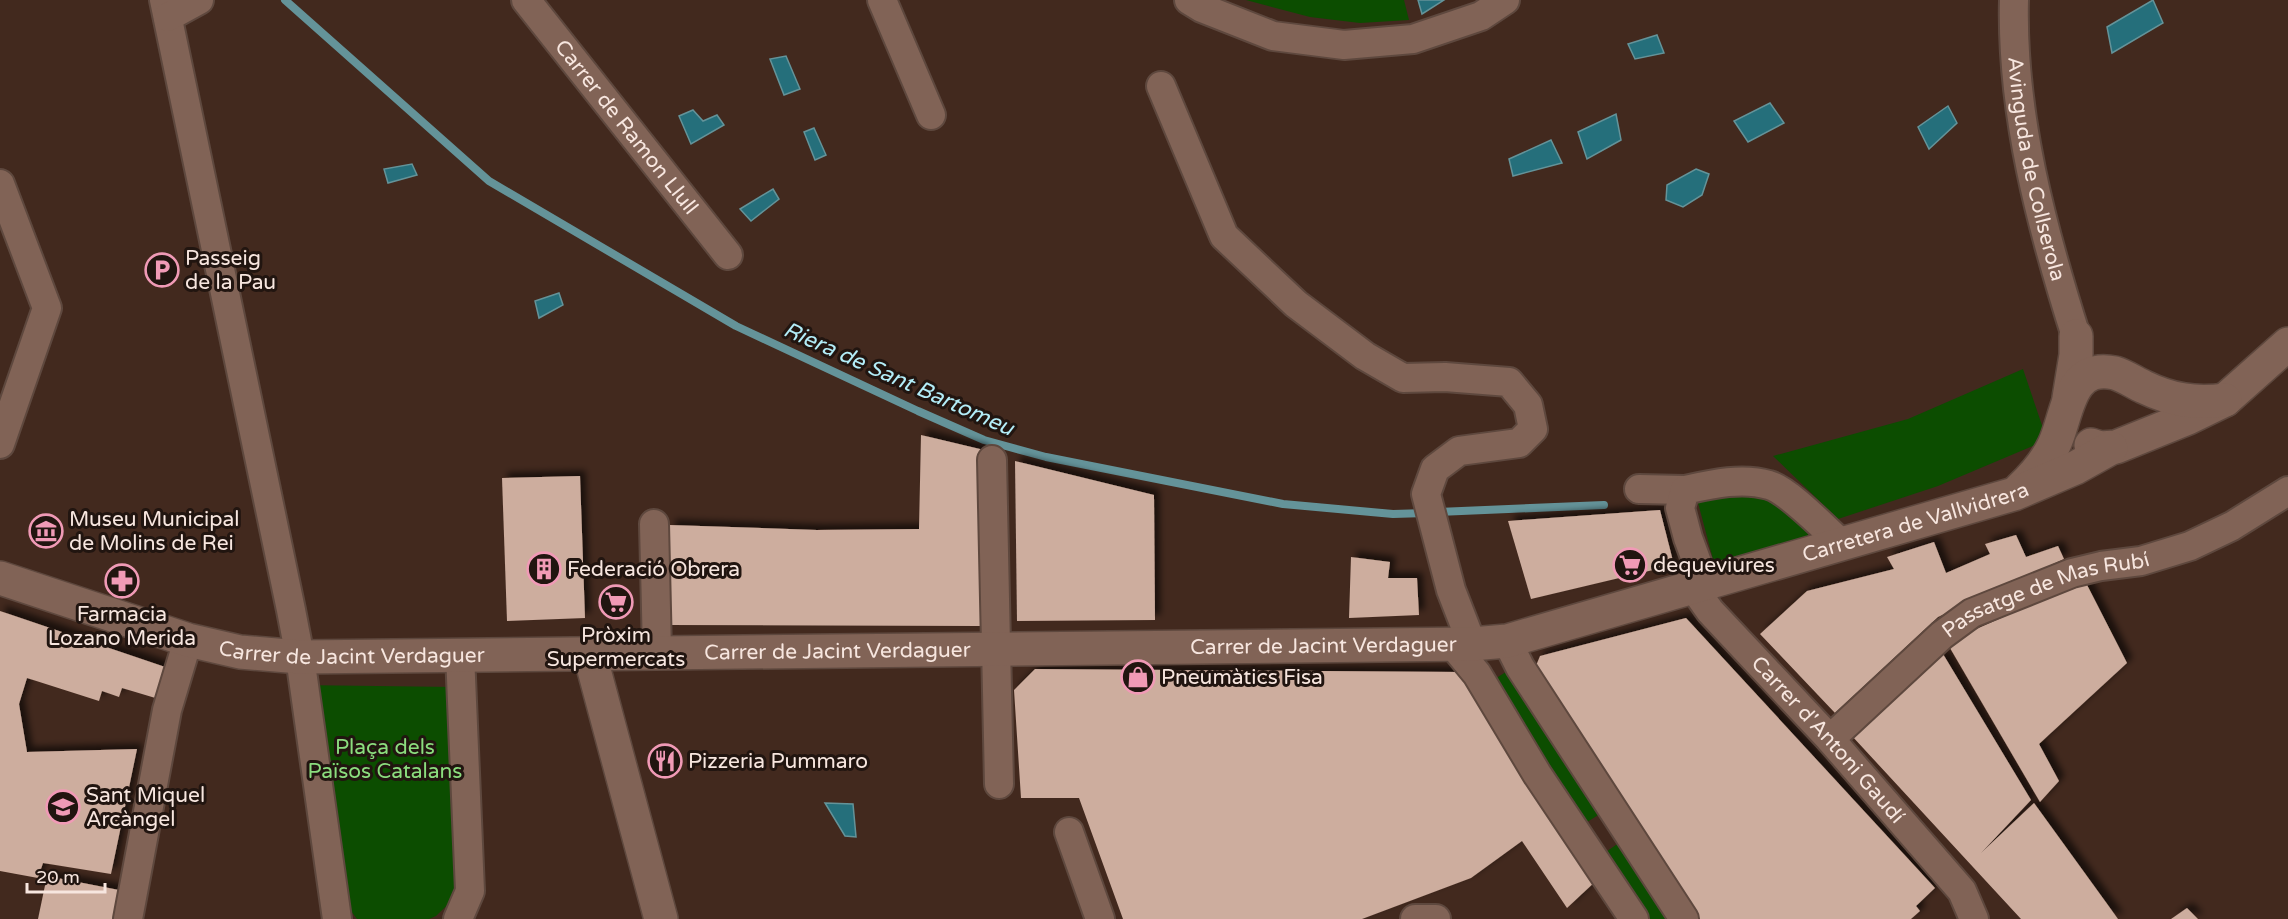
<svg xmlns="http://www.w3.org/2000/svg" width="2288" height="919" viewBox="0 0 2288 919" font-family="'Varela Round',sans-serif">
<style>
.green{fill:#0c4d00}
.water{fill:#256f7b;stroke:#649399;stroke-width:1.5}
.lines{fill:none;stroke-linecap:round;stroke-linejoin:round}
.stream{stroke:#649399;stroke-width:8}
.building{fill:#cdad9e;filter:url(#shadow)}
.minor-casing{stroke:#5e483e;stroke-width:32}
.tertiary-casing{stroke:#5e483e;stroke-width:36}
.secondary-casing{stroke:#5e483e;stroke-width:36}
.minor{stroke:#816356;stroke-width:28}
.tertiary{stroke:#816356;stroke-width:33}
.secondary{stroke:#816356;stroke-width:33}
.labels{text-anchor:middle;stroke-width:6;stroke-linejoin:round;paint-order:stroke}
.street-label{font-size:21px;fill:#f7e6df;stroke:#211510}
.poi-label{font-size:21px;fill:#f7e6df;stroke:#211510;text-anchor:start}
.park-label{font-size:21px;fill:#8bdd7e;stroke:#211510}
.water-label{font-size:22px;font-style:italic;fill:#b3edf8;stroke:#211510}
</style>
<defs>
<filter id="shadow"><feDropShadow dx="5.5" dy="-5.5" stdDeviation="3" flood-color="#0009"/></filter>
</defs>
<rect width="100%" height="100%" fill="#42291e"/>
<g class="green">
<path d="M1246 0H1404L1409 20 1360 23 1310 17Z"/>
<path d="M2023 369 2047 440 1938 486 1838 519 1773 456 1908 419Z"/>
<path d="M1770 488 1796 506 1810 539 1714 563 1697 499Z"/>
<path d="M1509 670 1603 812 1584 824 1490 682Z"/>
<path d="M297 685 455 687 463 890 436 916 429 919H357L334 889Z"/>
<path d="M1623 840 1678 919H1648L1603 854Z"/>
</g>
<g class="water">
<path d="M1418 0H1444L1422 14Z"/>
<path d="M2153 0 2163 23 2112 53 2107 27Z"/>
<path d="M1657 35 1664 53 1635 59 1628 44Z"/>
<path d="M786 56 800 89 784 95 770 59Z"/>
<path d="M1770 103 1784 123 1748 142 1734 121Z"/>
<path d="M1948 106 1957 123 1929 149 1918 127Z"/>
<path d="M693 110 703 121 717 115 724 125 691 144 679 116Z"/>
<path d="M1616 114 1621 140 1587 159 1578 132Z"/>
<path d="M814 128 826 155 815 160 804 132Z"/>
<path d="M1551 140 1562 163 1513 176 1509 159Z"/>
<path d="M412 164 417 175 388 183 384 169Z"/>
<path d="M1696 169 1709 174 1702 195 1683 207 1666 200 1667 185Z"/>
<path d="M773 189 779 199 751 221 740 209Z"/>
<path d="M559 293 563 305 539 318 535 301Z"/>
<path d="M825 803 853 804 856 837 845 836Z"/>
</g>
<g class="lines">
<g class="stream">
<path d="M285 0 489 181 736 326 918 411 984 440 1046 457 1283 504 1393 514 1426 513"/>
<path d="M1438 512 1604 505"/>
</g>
</g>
<g class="building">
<path d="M921 435 984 450 981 626 669 625 670 525 817 530 919 529Z"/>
<path d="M1015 461 1154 495 1155 620 1017 621Z"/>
<path d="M580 476 585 618 507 621 502 478Z"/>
<path d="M1660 510 1674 565 1531 599 1508 521Z"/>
<path d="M2016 535 2026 557 2058 546 2064 559 1938 617 1835 713 1760 634 1807 591 1894 569 1887 557 1934 542 1946 573 1990 554 1985 544Z"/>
<path d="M1351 557 1390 562 1388 578H1417L1419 615 1349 618Z"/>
<path d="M2085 581 2127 663 2039 744 2059 781 2040 802 1950 648 1963 635Z"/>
<path d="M0 611 171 669 162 700 122 688 119 697 102 691 99 701 27 678 19 704 27 752 137 749 111 874 43 863 38 878 0 871Z"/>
<path d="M1686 618 1935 888 1916 906 1920 911 1911 919H1697L1533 673 1540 656Z"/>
<path d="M1943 654 2031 800 1981 853 2034 803 2118 919H2021L1852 736Z"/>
<path d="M1035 669 1457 672 1598 879 1567 908 1522 841 1471 878 1362 919H1123L1079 798H1021L1014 690Z"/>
<path d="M47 876 124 891 119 919H38Z"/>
<path d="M2187 908 2198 919H2171Z"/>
</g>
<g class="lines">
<defs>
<g id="minor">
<path d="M164 0 291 610 300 657 337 919"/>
<path id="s1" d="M526 0 728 255"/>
<path d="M882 0 931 115"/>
<path d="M1189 0 1202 8 1273 36 1344 45 1413 39 1481 16 1505 0"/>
<path id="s2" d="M2014 0C2011 114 2042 229 2076 336"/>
<path d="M168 17 199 0"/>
<path d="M1161 86 1224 236 1296 304 1365 356 1403 378 1445 377 1509 382 1528 405 1533 429 1519 443 1459 451 1435 469 1426 494 1451 590 1472 644"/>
<path d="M0 184 47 308 0 444"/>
<path d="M992 460 999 784"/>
<path d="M1639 489 1685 490"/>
<path d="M654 524 657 652"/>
<path d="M1705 584 1688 538 1680 508 1685 490C1712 484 1742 477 1769 485 1788 490 1826 530 1842 544"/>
<path id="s3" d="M1693 587 1710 611 1830 739 1962 891 1974 919"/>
<path d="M1507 641 1520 667 1684 919"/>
<path d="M1453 645 1477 674 1537 774 1634 919"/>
<path id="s4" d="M1830 739 1942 635 1972 613 2072 573 2101 566 2141 561 2190 546 2232 526 2288 491"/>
<path d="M1069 832 1100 919"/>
<path d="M128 919 167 710 188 640"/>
<path d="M458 919 470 891 460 654"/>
<path d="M1415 919H1436"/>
</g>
<g id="tertiary">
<path d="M2069 398 2076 355V336"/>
<path d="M590 655 661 919"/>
</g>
<g id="secondary">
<path d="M2091 445 2100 448 2116 447 2188 418 2225 400 2288 344"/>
<path d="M2020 489C2034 476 2046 462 2054 445 2068 416 2067 363 2115 373 2125 376 2135 383 2144 387 2171 400 2195 404 2225 400"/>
<path id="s5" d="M0 578 188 640 240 652 300 657 1472 644 1507 641 2014 494 2075 468 2111 448"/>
</g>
</defs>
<use href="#minor" class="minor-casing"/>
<use href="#tertiary" class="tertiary-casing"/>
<use href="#secondary" class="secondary-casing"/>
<use href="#minor" class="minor"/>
<use href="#tertiary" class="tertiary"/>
<use href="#secondary" class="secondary"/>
</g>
<defs>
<symbol id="parking-ring" viewBox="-11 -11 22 22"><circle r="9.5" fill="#211510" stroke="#f09ab6" stroke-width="1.5"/><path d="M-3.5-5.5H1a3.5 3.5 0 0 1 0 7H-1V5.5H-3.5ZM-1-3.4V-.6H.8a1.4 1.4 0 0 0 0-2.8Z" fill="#f09ab6"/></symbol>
<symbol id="museum-ring" viewBox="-11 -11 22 22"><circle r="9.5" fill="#211510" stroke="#f09ab6" stroke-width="1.5"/><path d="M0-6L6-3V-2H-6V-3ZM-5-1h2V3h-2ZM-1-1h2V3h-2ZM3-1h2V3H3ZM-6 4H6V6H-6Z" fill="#f09ab6"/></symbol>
<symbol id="supermarket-ring" viewBox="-11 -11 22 22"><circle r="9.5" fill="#211510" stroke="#f09ab6" stroke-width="1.5"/><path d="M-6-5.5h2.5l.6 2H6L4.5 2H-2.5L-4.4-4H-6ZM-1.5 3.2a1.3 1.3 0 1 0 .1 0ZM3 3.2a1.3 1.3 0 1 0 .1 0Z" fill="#f09ab6"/></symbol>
<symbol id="building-ring" viewBox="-11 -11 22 22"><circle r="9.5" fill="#211510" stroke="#f09ab6" stroke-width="1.5"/><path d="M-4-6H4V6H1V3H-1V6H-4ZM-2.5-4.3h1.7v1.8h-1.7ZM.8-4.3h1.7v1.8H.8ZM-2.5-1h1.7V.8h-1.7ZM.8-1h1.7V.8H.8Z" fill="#f09ab6"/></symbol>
<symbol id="pharmacy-ring" viewBox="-11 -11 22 22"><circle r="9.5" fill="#211510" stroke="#f09ab6" stroke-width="1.5"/><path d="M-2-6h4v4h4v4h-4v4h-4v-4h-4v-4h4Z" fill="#f09ab6"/></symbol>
<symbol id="shop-ring" viewBox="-11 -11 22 22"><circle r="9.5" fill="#211510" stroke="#f09ab6" stroke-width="1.5"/><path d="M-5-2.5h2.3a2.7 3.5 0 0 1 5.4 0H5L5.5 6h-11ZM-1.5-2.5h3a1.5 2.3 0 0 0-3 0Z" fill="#f09ab6"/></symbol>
<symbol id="restaurant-ring" viewBox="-11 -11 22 22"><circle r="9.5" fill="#211510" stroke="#f09ab6" stroke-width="1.5"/><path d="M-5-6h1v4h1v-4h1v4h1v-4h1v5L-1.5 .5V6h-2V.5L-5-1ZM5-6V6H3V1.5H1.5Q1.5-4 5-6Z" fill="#f09ab6"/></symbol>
<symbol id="school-ring" viewBox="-11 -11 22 22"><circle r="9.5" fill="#211510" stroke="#f09ab6" stroke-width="1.5"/><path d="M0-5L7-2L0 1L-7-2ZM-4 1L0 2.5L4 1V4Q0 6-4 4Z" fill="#f09ab6"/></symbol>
</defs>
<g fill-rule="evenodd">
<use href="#parking-ring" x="143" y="251" width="38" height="38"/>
<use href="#museum-ring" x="27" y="512" width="38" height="38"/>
<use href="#supermarket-ring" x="1611" y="546" width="38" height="38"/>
<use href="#building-ring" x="525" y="550" width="38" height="38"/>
<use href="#pharmacy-ring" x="103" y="562" width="38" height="38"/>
<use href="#supermarket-ring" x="597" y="583" width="38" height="38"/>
<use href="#shop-ring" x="1119" y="658" width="38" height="38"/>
<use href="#restaurant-ring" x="646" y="742" width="38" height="38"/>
<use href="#school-ring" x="44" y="788" width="38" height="38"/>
</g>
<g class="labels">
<g class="street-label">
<text dy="7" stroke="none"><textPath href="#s1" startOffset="162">Carrer de Ramon Llull</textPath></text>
<text dy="7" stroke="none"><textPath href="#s2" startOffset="171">Avinguda de Collserola</textPath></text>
<text dy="7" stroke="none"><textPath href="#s5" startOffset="1944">Carretera de Vallvidrera</textPath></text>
<text dy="7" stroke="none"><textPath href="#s4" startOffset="266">Passatge de Mas Rubí</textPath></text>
<text dy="7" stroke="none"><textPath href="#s5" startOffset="1335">Carrer de Jacint Verdaguer</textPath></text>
<text dy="7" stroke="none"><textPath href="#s5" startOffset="363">Carrer de Jacint Verdaguer</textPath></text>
<text dy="7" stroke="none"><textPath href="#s5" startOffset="849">Carrer de Jacint Verdaguer</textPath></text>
<text dy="7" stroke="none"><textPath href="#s3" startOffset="204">Carrer d'Antoni Gaudí</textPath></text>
</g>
<g class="poi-label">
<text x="185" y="265">Passeig<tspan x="185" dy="24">de la Pau</tspan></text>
<text x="69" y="526">Museu Municipal<tspan x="69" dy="24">de Molins de Rei</tspan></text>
<text x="1653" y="572">dequeviures</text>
<text x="567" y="576">Federació Obrera</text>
<text x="122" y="621" text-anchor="middle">Farmacia<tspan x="122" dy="24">Lozano Merida</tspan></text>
<text x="616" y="642" text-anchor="middle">Pròxim<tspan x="616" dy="24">Supermercats</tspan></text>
<text x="1161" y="684">Pneumàtics Fisa</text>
<text x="688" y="768">Pizzeria Pummaro</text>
<text x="86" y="802">Sant Miquel<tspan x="86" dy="24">Arcàngel</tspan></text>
</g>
<g class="park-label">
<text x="385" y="754">Plaça dels<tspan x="385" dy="24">Països Catalans</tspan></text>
</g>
<g class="water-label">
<text transform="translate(899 378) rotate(24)" y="8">Riera de Sant Bartomeu</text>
</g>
</g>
<path d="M27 883v9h78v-9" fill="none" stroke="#f7e6df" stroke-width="3"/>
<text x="36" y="883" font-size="18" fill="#f7e6df" stroke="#211510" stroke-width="4.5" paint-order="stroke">20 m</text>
</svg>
